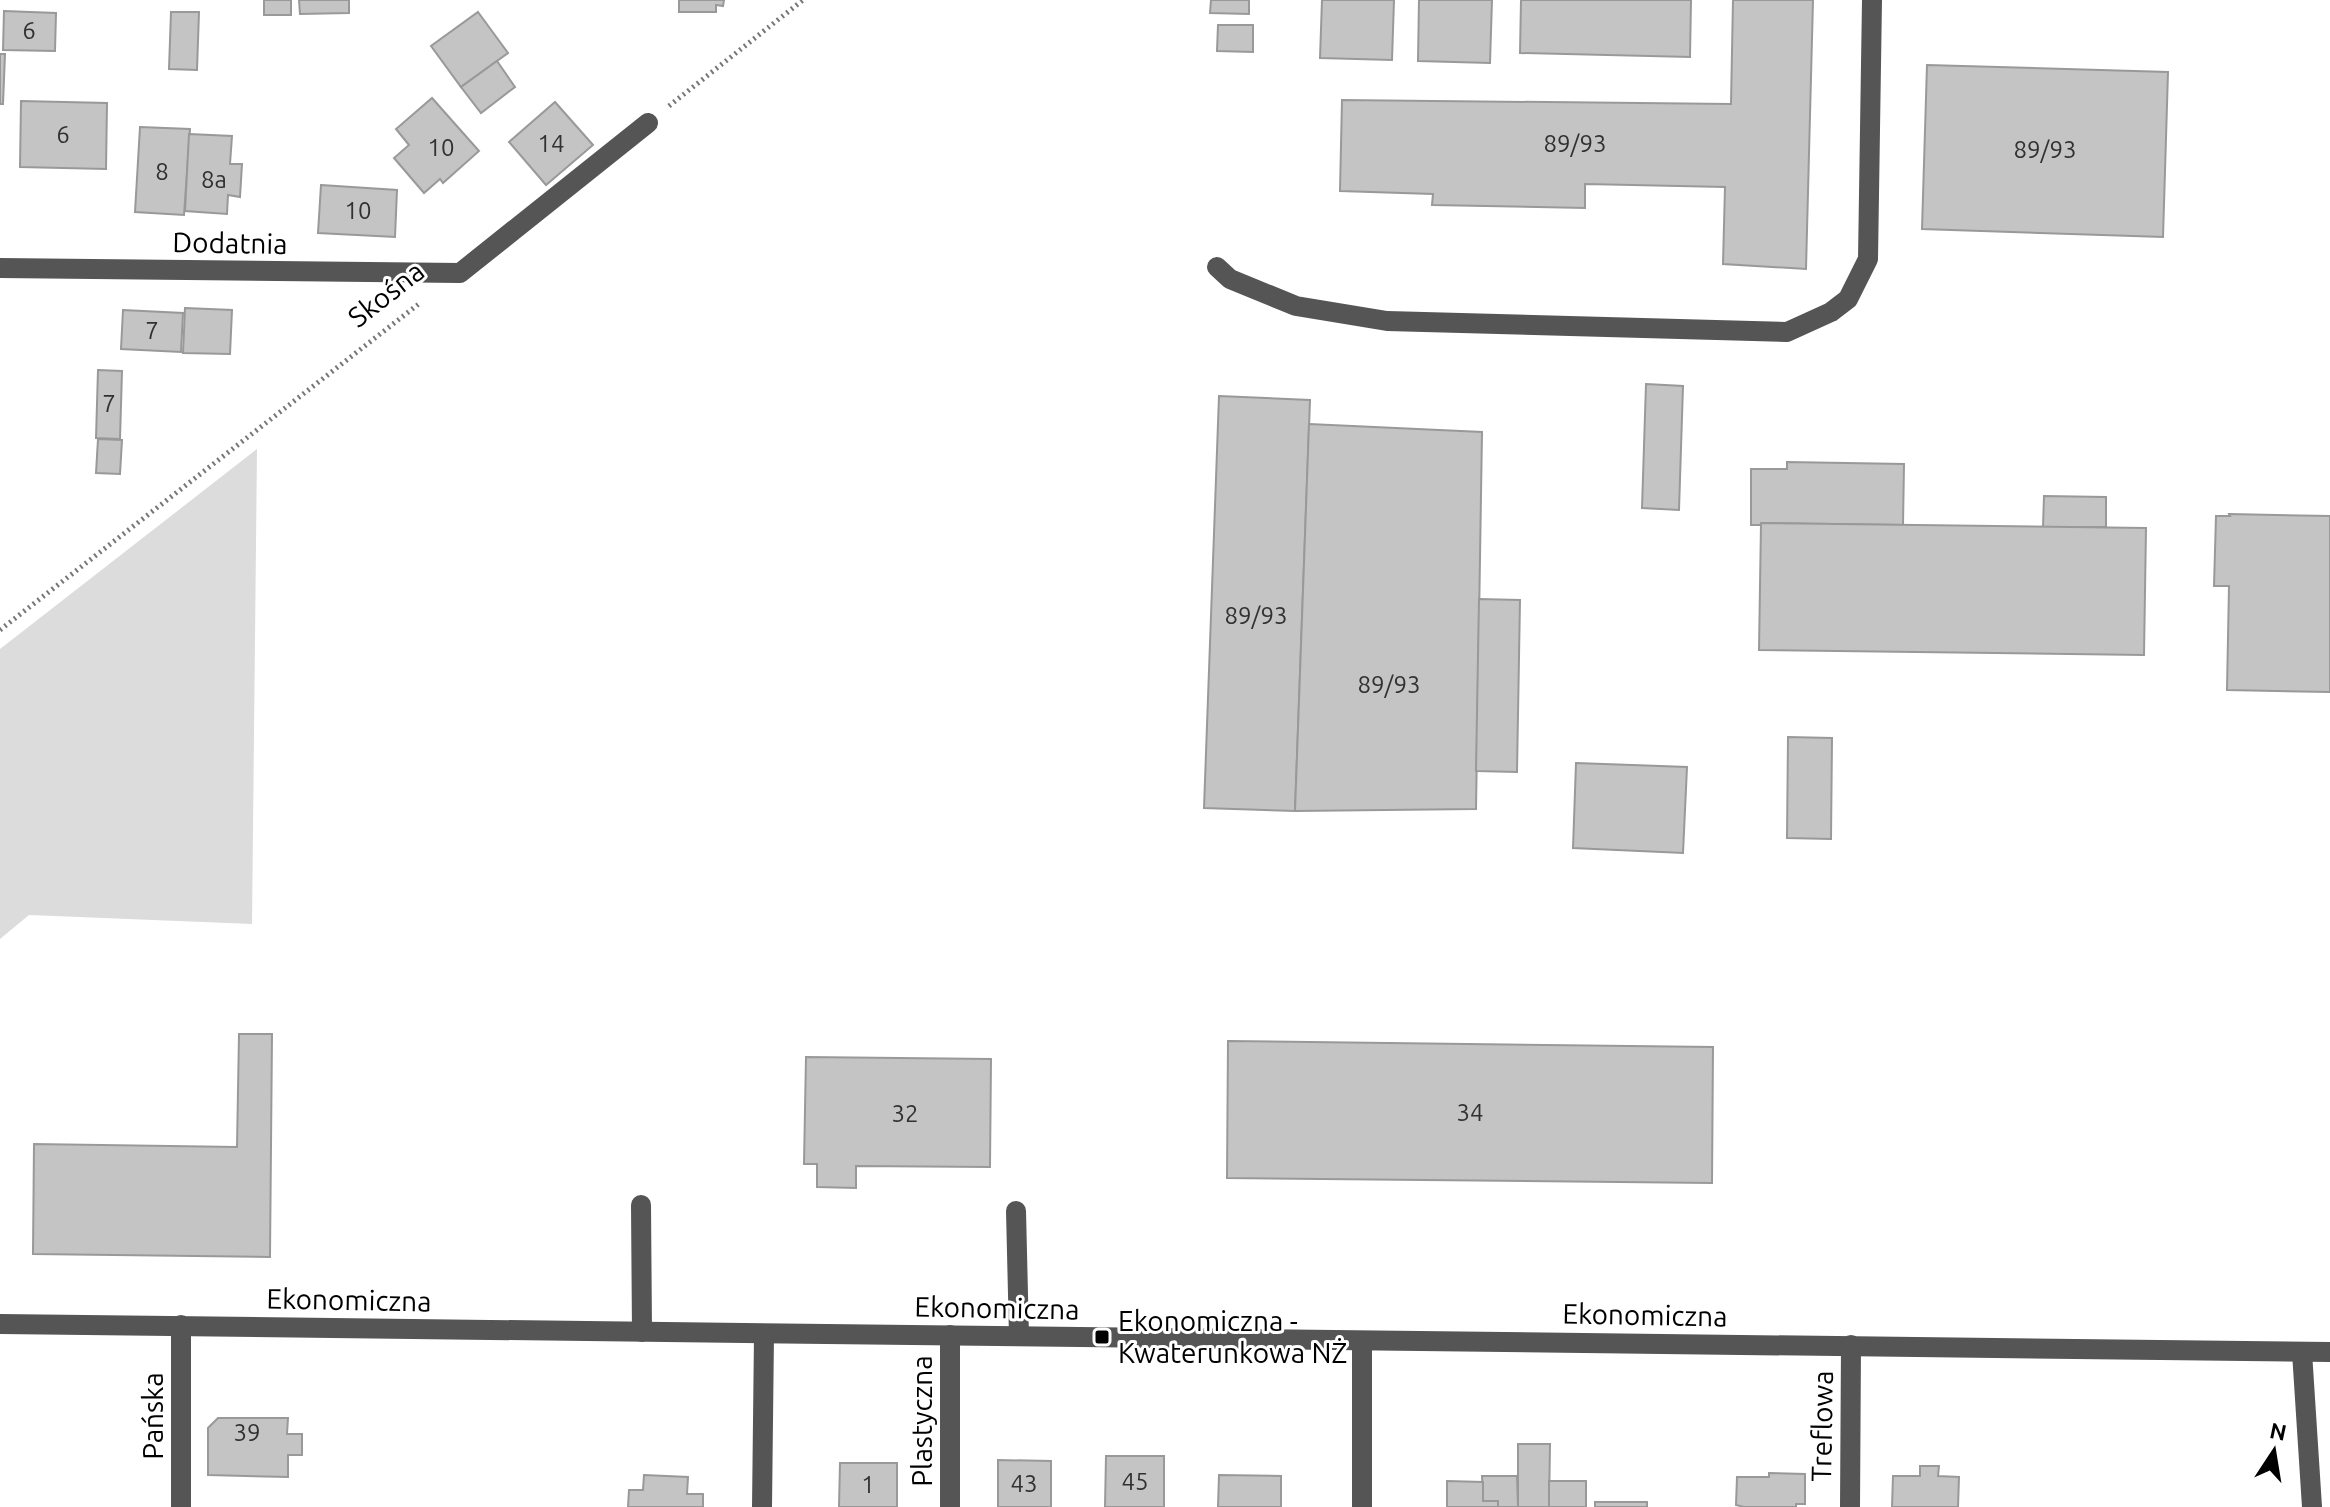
<svg xmlns="http://www.w3.org/2000/svg" width="2330" height="1507" viewBox="0 0 2330 1507" font-family="Ubuntu,sans-serif">
<style>
.green{fill:#dcdcdc}
.building{fill:#c4c4c4;stroke:#999;stroke-width:2}
.lines{fill:none;stroke-linecap:round;stroke-linejoin:round}
.path{stroke:#777;stroke-width:5;stroke-dasharray:2 4;stroke-linecap:butt}
.minor{stroke:#555;stroke-width:20}
.poi-dot{fill:#000;stroke:#fff;stroke-width:3}
.labels{text-anchor:middle;stroke-width:6;stroke-linejoin:round;paint-order:stroke}
.number-label{font-size:24px;fill:#313131}
.street-label{font-size:28px;fill:#000;stroke:#fff}
.poi-label{font-size:28px;fill:#000;stroke:#fff;text-anchor:start}
</style>
<rect width="100%" height="100%" fill="#fff"/>
<path class="green" d="M257 449 252 924 29 915 0 939V649Z"/>
<g class="building">
<rect x="264" y="0" width="27" height="15"/>
<path d="M299 0H349V13L300 14Z"/>
<path d="M679 0H724L723 6 716 5V12H679Z"/>
<path d="M1211 0H1249V14L1210 13Z"/>
<path d="M1322 0H1394L1392 60 1320 58Z"/>
<path d="M1419 0H1492L1490 63 1418 61Z"/>
<path d="M1521 0H1691L1690 57 1520 53Z"/>
<path d="M1733 0H1813L1806 269 1723 264 1725 187 1585 184V208L1432 205 1433 194 1340 191 1342 100 1731 104Z"/>
<path d="M4 11 56 13 55 51 3 50Z"/>
<path d="M171 12H199L197 70 169 69Z"/>
<path d="M478 12 508 53 461 87 431 46Z"/>
<path d="M1218 25H1253V52L1217 51Z"/>
<path d="M0 54H5L3 104H0Z"/>
<path d="M497 61 515 87 481 113 461 87Z"/>
<path d="M1927 65 2168 72 2163 237 1922 229Z"/>
<path d="M432 98 479 151 443 183 440 179 424 193 394 158 409 145 396 129Z"/>
<path d="M21 101 107 103 106 169 20 167Z"/>
<path d="M555 102 593 145 546 185 509 142Z"/>
<path d="M140 127 190 129 184 215 135 212Z"/>
<path d="M189 134 232 136 230 164H242L240 197 228 195 227 214 185 211Z"/>
<path d="M321 185 397 190 395 237 318 233Z"/>
<path d="M185 308 232 310 230 354 183 353Z"/>
<path d="M123 310 183 313 181 352 121 349Z"/>
<path d="M98 370 122 371 120 439 96 438Z"/>
<path d="M1646 384 1683 386 1679 510 1642 508Z"/>
<path d="M1219 396 1310 400 1295 811 1204 808Z"/>
<path d="M1309 424 1482 432 1476 809 1295 811Z"/>
<path d="M98 439 122 440 120 474 96 473Z"/>
<path d="M1787 462 1904 464 1903 525 1761 523V525H1751V469H1787Z"/>
<path d="M2044 496 2106 497V527H2043Z"/>
<path d="M2229 514 2330 516V692L2227 690 2229 586H2214L2216 516H2230Z"/>
<path d="M1761 523 2146 528 2144 655 1759 650Z"/>
<path d="M1479 599 1520 600 1517 772 1476 771Z"/>
<path d="M1788 737 1832 738 1831 839 1787 838Z"/>
<path d="M1576 763 1687 767 1683 853 1573 848Z"/>
<path d="M239 1034H272L270 1257 33 1254 34 1144 237 1147Z"/>
<path d="M1228 1041 1713 1047 1712 1183 1227 1178Z"/>
<path d="M806 1057 991 1059 990 1167 856 1166V1188L817 1187V1164H804Z"/>
<path d="M218 1418H288L287 1434H302V1455H288V1477L208 1475V1428Z"/>
<path d="M1518 1444H1550L1549 1507H1518Z"/>
<path d="M1106 1456H1164V1507H1105Z"/>
<path d="M998 1460 1051 1461V1507H998Z"/>
<path d="M840 1463H897V1507H839Z"/>
<path d="M1920 1466H1939L1938 1476 1959 1477 1958 1507H1892L1893 1476H1920Z"/>
<path d="M1769 1473 1805 1474V1504H1796V1507H1744L1736 1505 1737 1477H1769Z"/>
<path d="M644 1475 688 1477 687 1494H703V1507H628L629 1490H643Z"/>
<path d="M1219 1475 1281 1476V1507H1218Z"/>
<path d="M1482 1476H1517L1518 1507H1498V1501H1483Z"/>
<path d="M1447 1481 1483 1482V1501H1498V1507H1447Z"/>
<rect x="1549" y="1481" width="37" height="26"/>
<rect x="1595" y="1502" width="52" height="5"/>
</g>
<g class="lines">
<g class="path">
<path d="M669 106 803 0"/>
<path d="M0 630 420 303"/>
</g>
<g class="minor">
<path d="M1217 267 1230 279 1296 306 1387 321 1787 332 1831 312 1848 299 1868 259 1872 0"/>
<path d="M0 268 460 273 648 123"/>
<path d="M641 1205 642 1332"/>
<path d="M1016 1211 1019 1336"/>
<path d="M0 1324 2330 1352"/>
<path d="M181 1325V1507"/>
<path d="M1362 1341V1507"/>
<path d="M2302 1352 2312 1507"/>
<path d="M762 1507 764 1334"/>
<path d="M950 1507V1335"/>
<path d="M1850 1507 1851 1345"/>
</g>
</g>
<rect class="poi-dot" x="1094" y="1329" width="16" height="16" rx="4"/>
<g class="labels">
<g class="number-label">
<text x="29" y="39">6</text>
<text x="63" y="143">6</text>
<text x="551" y="152">14</text>
<text x="1575" y="152">89/93</text>
<text x="441" y="156">10</text>
<text x="2045" y="158">89/93</text>
<text x="162" y="180">8</text>
<text x="214" y="188">8a</text>
<text x="358" y="219">10</text>
<text x="152" y="339">7</text>
<text x="109" y="412">7</text>
<text x="1256" y="624">89/93</text>
<text x="1389" y="693">89/93</text>
<text x="1470" y="1121">34</text>
<text x="905" y="1122">32</text>
<text x="247" y="1441">39</text>
<text x="1135" y="1490">45</text>
<text x="1024" y="1492">43</text>
<text x="868" y="1493">1</text>
</g>
<g class="street-label">
<text transform="translate(230 243) rotate(1)" y="10">Dodatnia</text>
<text transform="translate(386 294) rotate(-38)" y="10">Skośna</text>
<text transform="translate(349 1300) rotate(1)" y="10">Ekonomiczna</text>
<text transform="translate(997 1308) rotate(1)" y="10">Ekonomiczna</text>
<text transform="translate(1645 1315) rotate(1)" y="10">Ekonomiczna</text>
<text transform="translate(153 1416) rotate(-90)" y="10">Pańska</text>
<text transform="translate(922 1421) rotate(-90)" y="10">Plastyczna</text>
<text transform="translate(1822 1426) rotate(-89)" y="10">Treflowa</text>
</g>
<g class="poi-label">
<text x="1118" y="1331">Ekonomiczna -<tspan x="1118" dy="32">Kwaterunkowa NŻ</tspan></text>
</g>
</g>
<g transform="translate(2274 1451) rotate(12)" stroke="#ffffff" stroke-width="6" paint-order="stroke">
<path d="M0-6L14 30L0 20L-14 30Z" fill="#000000"/>
<text y="-12" font-size="22" font-weight="bold" text-anchor="middle" fill="#000000">N</text>
</g>
</svg>
